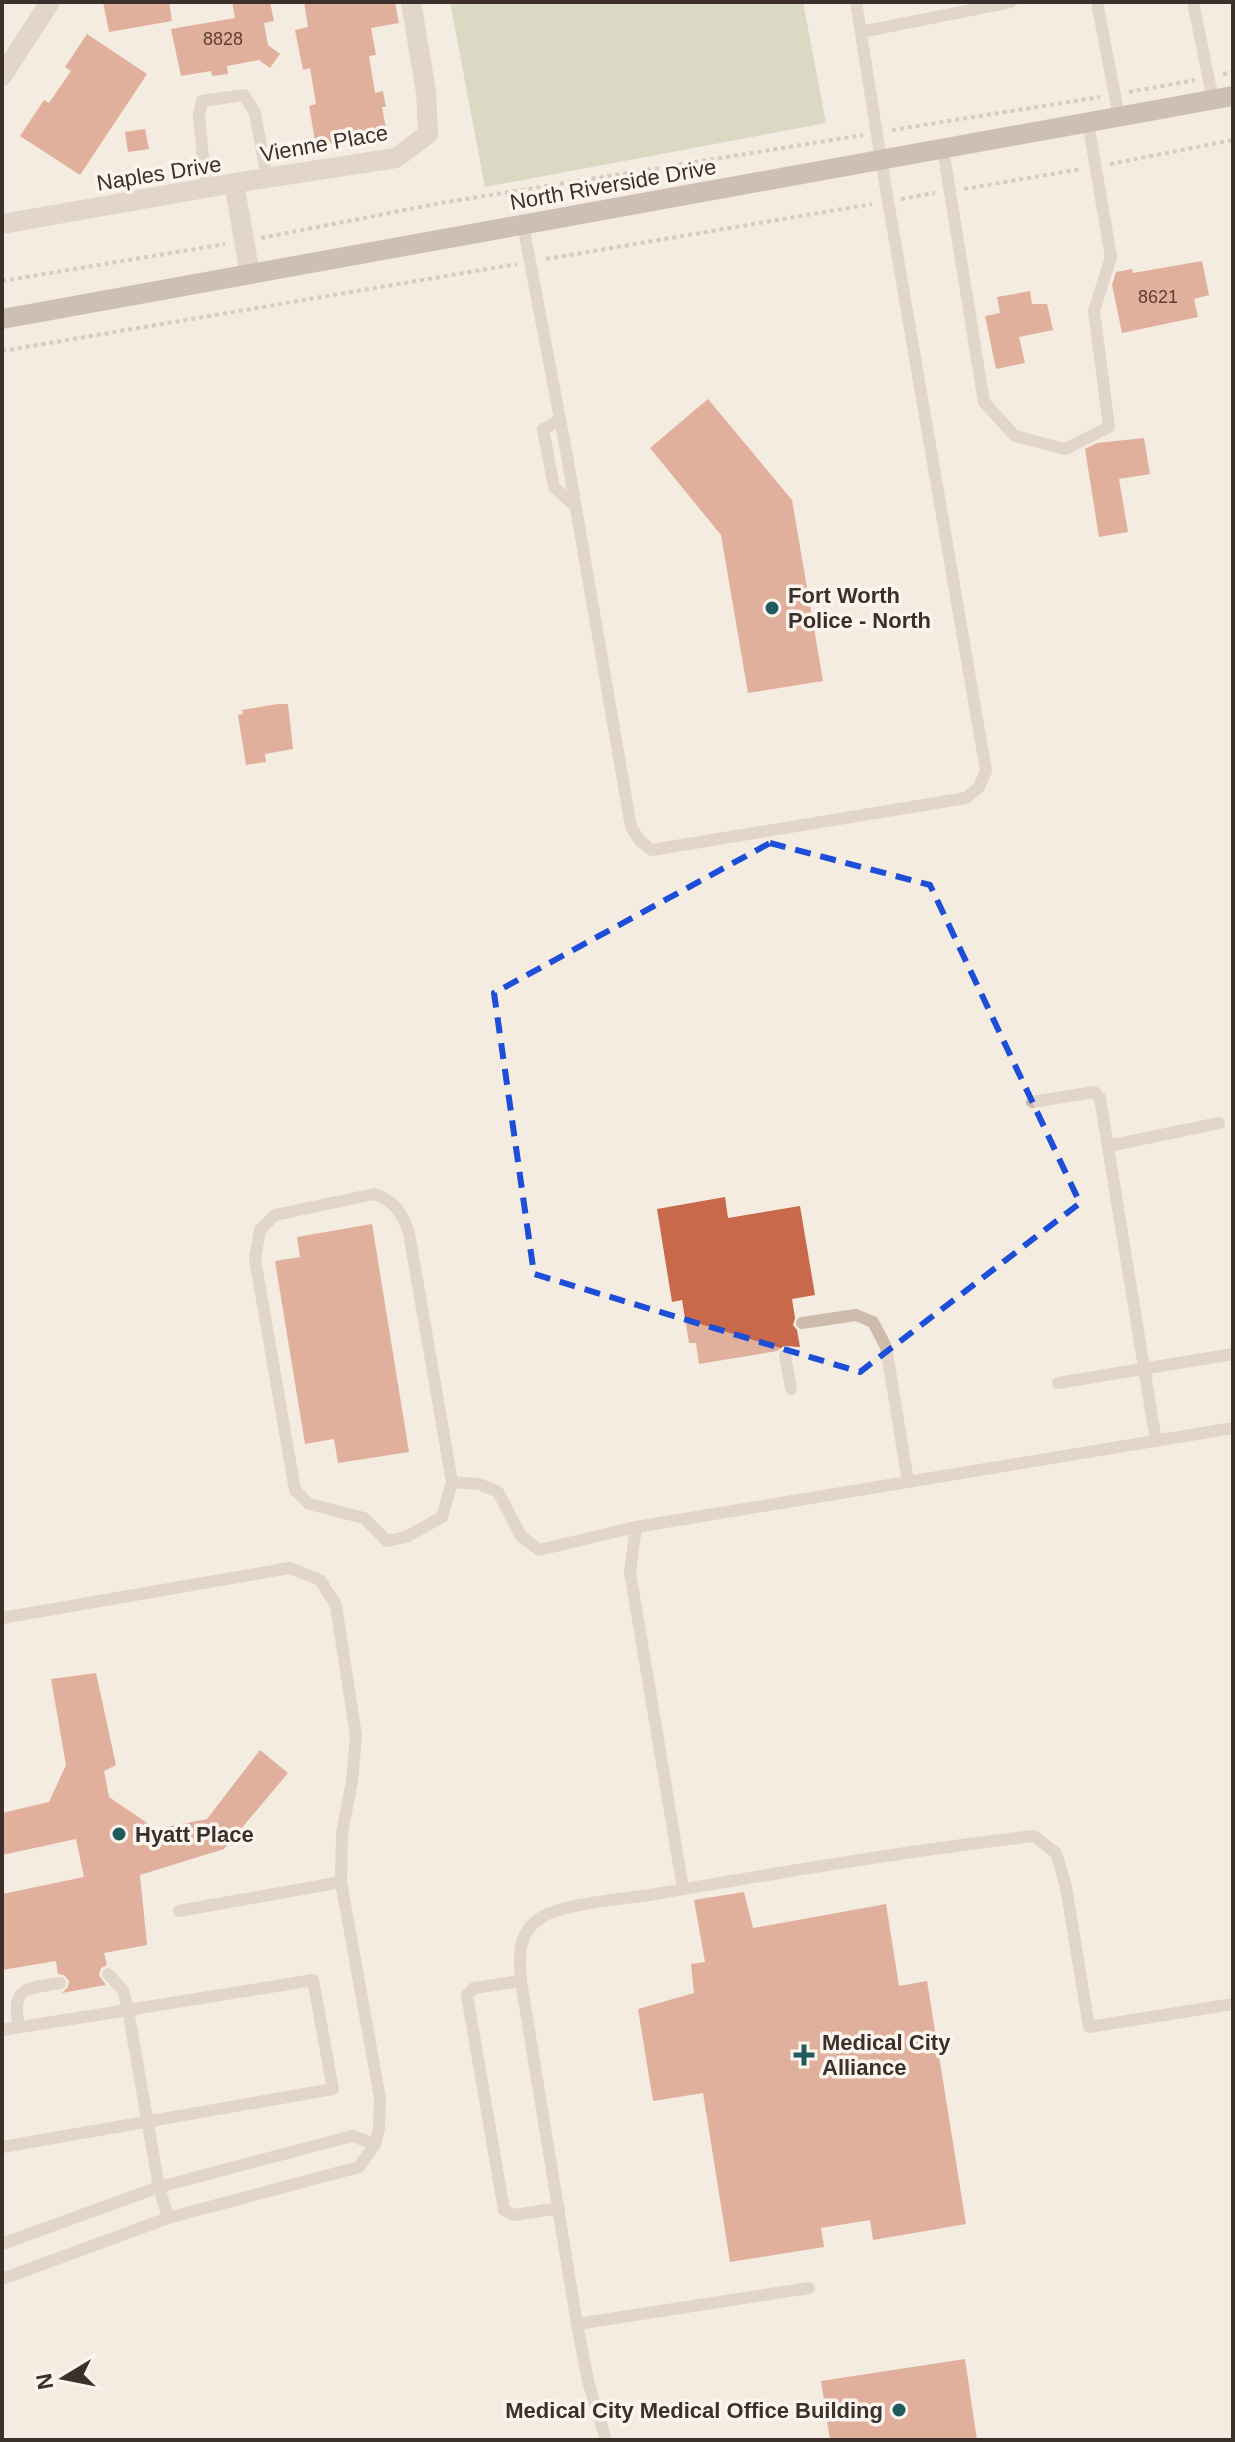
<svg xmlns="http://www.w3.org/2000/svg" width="1235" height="2442" viewBox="0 0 1235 2442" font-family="Helvetica,sans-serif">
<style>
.green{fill:#b8c4a0}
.building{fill:#c8694b}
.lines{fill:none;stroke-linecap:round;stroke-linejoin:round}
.path{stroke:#b9a596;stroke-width:4;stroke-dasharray:4 4;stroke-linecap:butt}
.lane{stroke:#cdbbac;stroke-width:12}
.street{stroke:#cdbbac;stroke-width:20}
.secondary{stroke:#a18a7d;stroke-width:20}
.marked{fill:none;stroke:#1d4ed8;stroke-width:6;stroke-dasharray:16 10;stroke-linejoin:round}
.poi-dot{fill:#1f5a5e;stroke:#fbf5ee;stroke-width:3}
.labels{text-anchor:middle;stroke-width:7;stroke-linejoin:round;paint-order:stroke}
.number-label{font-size:18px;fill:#5e3e33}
.street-label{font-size:22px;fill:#3b302b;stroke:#fbf5ee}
.poi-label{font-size:22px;font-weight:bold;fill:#3b302b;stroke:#fbf5ee;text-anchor:start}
</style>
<rect width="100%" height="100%" fill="#f4ebe1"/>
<path class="green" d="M450 2H803L826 123 485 187Z"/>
<g class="building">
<path d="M103 2H169L172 21 109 32Z"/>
<path d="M232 2H270L274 21 264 23 268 45 280 54 270 68 259 60 227 66 228 74 212 76 211 71 181 76 171 29 235 18Z"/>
<path d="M304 2H395L399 23 371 28 376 55 369 56 375 93 383 91 386 107H382L387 133 316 146 309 106 316 104 310 68 303 70 295 30 308 27Z"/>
<path d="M87 34 147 74 80 175 20 136 44 100 49 103 71 71 65 67Z"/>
<path d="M145 129 149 149 128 152 125 132Z"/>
<path d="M1202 261 1209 295 1194 299 1198 317 1122 333 1112 285 1116 272 1132 269 1133 273Z"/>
<path d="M1030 291 1032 304H1047L1053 330 1019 337 1025 363 996 369 985 316 1000 313 997 297Z"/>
<path d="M708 399 792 500 823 681 748 693 721 535 650 448Z"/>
<path d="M1144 438 1150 474 1119 479 1128 532 1099 537 1085 449 1097 443Z"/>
<path d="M278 704H288L293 749 265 754 266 762 246 765 238 715 243 714 242 710Z"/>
<path d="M725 1197 728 1218 800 1206 815 1295 792 1299 795 1318 793 1325 797 1330 800 1347 784 1346 777 1351 699 1364 696 1343H689L682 1300 672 1302 657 1209Z"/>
<path d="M372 1224 409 1452 338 1463 334 1439 305 1444 275 1261 300 1257 297 1237Z"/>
<path d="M96 1673 116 1765 104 1771 109 1797 156 1829 207 1819 260 1750 288 1773 224 1849 140 1875 147 1945 104 1953 107 1965 101 1968 99 1975 106 1985 62 1993 68 1987 69 1981 64 1975 58 1974 56 1961 2 1970V1894L84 1877 76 1839 2 1855V1813L49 1802 66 1765 51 1679Z"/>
<path d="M744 1892 753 1928 886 1904 899 1986 927 1981 966 2224 873 2240 870 2220 821 2228 824 2247 730 2262 703 2093 653 2101 638 2009 694 1993 691 1964 705 1962 694 1900Z"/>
<path d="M965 2359 977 2440H830L821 2381Z"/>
</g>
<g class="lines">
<g class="path">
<path d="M1223 74 1233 71"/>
<path d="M1129 92 1195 80"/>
<path d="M892 130 1100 97"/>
<path d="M1110 164 1233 140"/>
<path d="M964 189 1081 169"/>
<path d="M901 199 935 193"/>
<path d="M261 238 441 203 863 135"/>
<path d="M546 259 872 204"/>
<path d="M2 281 225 244"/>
<path d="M2 351 517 264"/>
</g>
<g class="lane">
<path d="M1097 2 1119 117"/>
<path d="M1193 2 1213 100"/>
<path d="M861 32 1011 2"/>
<path d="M943 149 984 402 1015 436 1065 449 1109 427 1094 311 1111 257 1088 122"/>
<path d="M206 188 199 116 202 101 244 95 255 113 267 178"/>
<path d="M523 225 567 456 631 827 640 841 652 850 966 798 979 787 986 771 881 160 856 2"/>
<path d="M560 420 543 429 554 487 575 506"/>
<path d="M1032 1102 1088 1093 1094 1092 1100 1098 1156 1441"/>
<path d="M1108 1146 1219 1123"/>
<path d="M374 1194C395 1201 402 1213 409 1233L452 1482 442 1517 406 1537 387 1541 364 1518 309 1504 295 1490 255 1259 260 1230 275 1215Z"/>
<path d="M802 1323 856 1315 873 1322 886 1347 908 1481"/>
<path d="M785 1355 791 1389"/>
<path d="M1058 1383 1233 1354"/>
<path d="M452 1482 479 1484 498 1492 521 1536 539 1550 636 1527 1233 1428"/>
<path d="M636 1527 630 1572 683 1889"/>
<path d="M2 1618 290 1568 320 1580 336 1605 356 1736 352 1781 342 1833 341 1882 380 2098 379 2128 375 2144"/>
<path d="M179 1911 341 1882"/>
<path d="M521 1981 474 1988 467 1995 504 2210 514 2215 559 2208"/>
<path d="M19 2027C11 1986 25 1989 60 1983"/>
<path d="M2 2030 128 2010 159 2187 168 2218"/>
<path d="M2 2147 333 2089 313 1980 128 2010 123 1990 108 1974"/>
<path d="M2 2244 159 2187 352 2136 375 2144 359 2167 168 2218 2 2279"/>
<path d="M577 2324 809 2288"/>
<path d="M606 2440 588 2381 577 2324 521 1981C519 1956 517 1932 542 1917 562 1904 623 1899 649 1895 777 1873 905 1851 1034 1836L1056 1853 1066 1887 1089 2027 1233 2004"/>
</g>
<g class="street">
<path d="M2 76 50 2"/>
<path d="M234 183 250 274"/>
<path d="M2 224 234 183 396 158 428 134 426 92 411 2"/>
</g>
<path class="secondary" d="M2 319 1233 96"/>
</g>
<path d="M0 0H1235V2442H0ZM770 843 930 885 1080 1203 860 1372 534 1274 494 993Z" fill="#f4ebe1" fill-opacity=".55" fill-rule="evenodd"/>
<path class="marked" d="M770 843 930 885 1080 1203 860 1372 534 1274 494 993Z"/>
<g class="poi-dot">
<circle cx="772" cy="608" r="8"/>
<circle cx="119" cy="1834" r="8"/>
<path d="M800 2043h8v8h8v8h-8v8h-8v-8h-8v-8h8z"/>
<circle cx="899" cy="2410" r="8"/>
</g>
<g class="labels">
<g class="number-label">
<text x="223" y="45">8828</text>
<text x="1158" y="303">8621</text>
</g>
<g class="street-label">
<text transform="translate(324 143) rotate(-10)" y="8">Vienne Place</text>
<text transform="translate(159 173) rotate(-9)" y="8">Naples Drive</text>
<text transform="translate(613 184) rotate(-10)" y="8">North Riverside Drive</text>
</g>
<g class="poi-label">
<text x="788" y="603">Fort Worth<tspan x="788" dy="25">Police - North</tspan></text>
<text x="135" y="1842">Hyatt Place</text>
<text x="822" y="2050">Medical City<tspan x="822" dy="25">Alliance</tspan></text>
<text x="883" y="2418" text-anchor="end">Medical City Medical Office Building</text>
</g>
</g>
<rect width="1235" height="2442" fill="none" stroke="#3b302b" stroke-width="8"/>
<g transform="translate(64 2378) rotate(260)" stroke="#fbf5ee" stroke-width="6" paint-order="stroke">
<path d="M0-6L14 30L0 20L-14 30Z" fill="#3b302b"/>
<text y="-12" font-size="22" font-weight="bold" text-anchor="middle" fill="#3b302b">N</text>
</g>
</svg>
